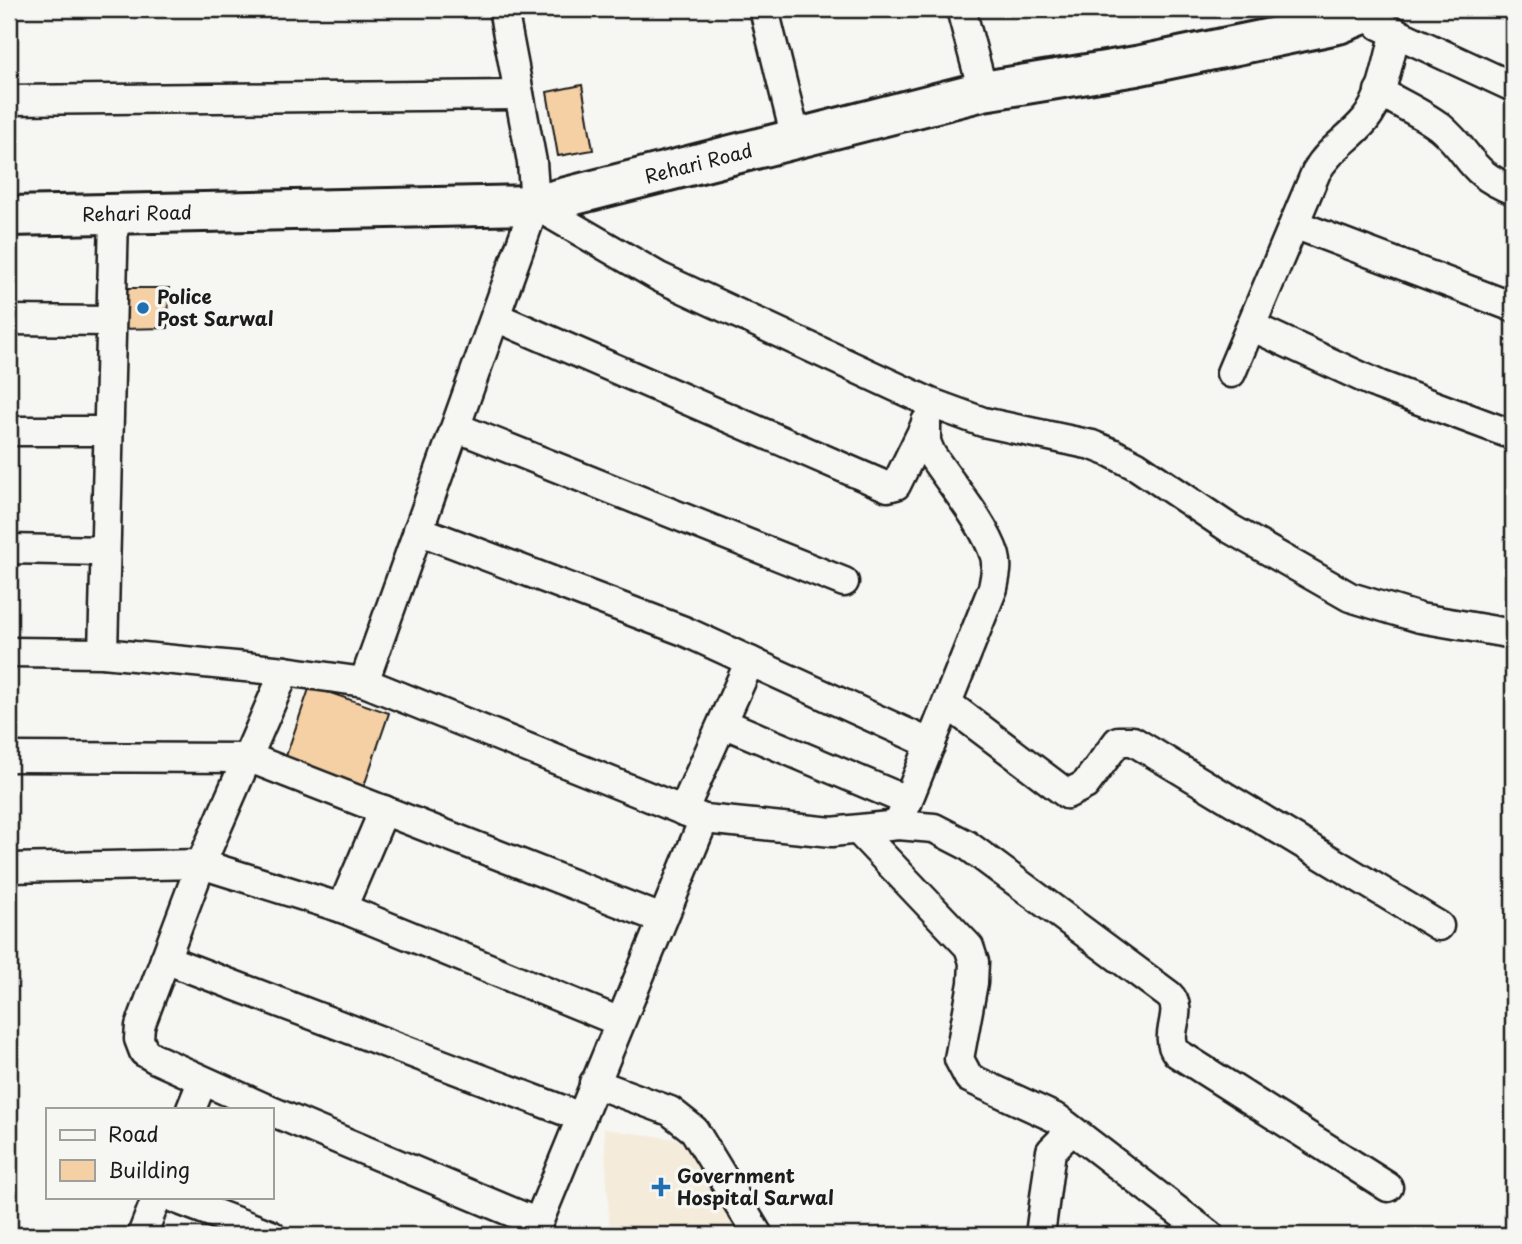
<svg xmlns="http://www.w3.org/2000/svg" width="1522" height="1244" viewBox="0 0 1522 1244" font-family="'Playpen Sans',sans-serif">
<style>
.built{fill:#f5ebdb}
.building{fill:#f4d0a4;stroke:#1c1c1c;stroke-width:2}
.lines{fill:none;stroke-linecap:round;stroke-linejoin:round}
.minor-casing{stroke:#1c1c1c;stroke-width:33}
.secondary-casing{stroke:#1c1c1c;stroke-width:44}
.minor{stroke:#f6f6f2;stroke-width:28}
.secondary{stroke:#f6f6f2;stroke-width:38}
.poi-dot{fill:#1f6fb2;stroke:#f6f6f2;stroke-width:2.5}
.labels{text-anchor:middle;stroke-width:7;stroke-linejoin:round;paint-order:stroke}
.street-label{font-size:19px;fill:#1c1c1c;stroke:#f6f6f2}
.poi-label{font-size:19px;font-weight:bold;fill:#1c1c1c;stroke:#f6f6f2;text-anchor:start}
</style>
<rect width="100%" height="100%" fill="#f6f6f2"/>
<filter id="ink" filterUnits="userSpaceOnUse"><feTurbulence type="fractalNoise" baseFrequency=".0143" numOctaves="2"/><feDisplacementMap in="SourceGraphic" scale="14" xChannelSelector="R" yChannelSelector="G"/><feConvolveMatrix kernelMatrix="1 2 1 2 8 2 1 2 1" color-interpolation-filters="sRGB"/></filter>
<g filter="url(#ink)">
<path class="built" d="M604 1129 682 1140 745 1235H610Z"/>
<g class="building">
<path d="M582 85 593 150 558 156 547 92Z"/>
<path d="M119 288H169L168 328 118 329Z"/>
<path d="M310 686 389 713 363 789 284 762Z"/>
</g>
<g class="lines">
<defs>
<g id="minor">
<path d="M764 9 796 139"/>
<path d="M961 9 983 91"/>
<path d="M1379 25 1513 87"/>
<path d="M1379 91C1398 103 1422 113 1440 127 1473 155 1467 172 1513 190"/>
<path d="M9 100 519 95"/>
<path d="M535 205 659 277 931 403 983 422 1092 445 1112 453 1137 466 1229 528 1350 597 1420 618 1513 634"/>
<path d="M1294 224 1513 307"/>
<path d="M496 317 888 487 896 485 925 426"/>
<path d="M9 320 111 321"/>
<path d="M1251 326 1379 385 1513 435"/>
<path d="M1231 373 1316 172C1329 149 1349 139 1365 120 1383 98 1388 60 1396 32"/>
<path d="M458 428 844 582"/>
<path d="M9 431H108"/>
<path d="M418 530 684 631 931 744"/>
<path d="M9 549 105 551"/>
<path d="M9 652 103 653 285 671 364 682 704 819 832 832 898 825 934 828 967 845 1169 995C1186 1011 1162 1035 1177 1053L1388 1187"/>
<path d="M103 653 114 216"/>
<path d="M364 682 535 205 532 162 503 9"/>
<path d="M948 704 1067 794 1085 785 1118 741H1133L1439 926"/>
<path d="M723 723 908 801"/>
<path d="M9 757 250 758 662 919"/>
<path d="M683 811 750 661"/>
<path d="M898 825 993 588C995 577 998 567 995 556 985 524 950 483 931 454L926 442V422"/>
<path d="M859 831 969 947 974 962 973 983 959 1059 969 1078 1058 1119 1209 1235"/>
<path d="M9 868 201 864 342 908 620 1022"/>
<path d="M342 908 384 810"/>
<path d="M165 959 581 1117"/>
<path d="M594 1083 670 1111 694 1130 758 1235"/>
<path d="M191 1109 202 1082"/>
<path d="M267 1109 156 1059 144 1052 139 1039 140 1026 201 864 285 671"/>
<path d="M271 1111 538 1223"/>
<path d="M171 1197 271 1235"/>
<path d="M142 1235 157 1197"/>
<path d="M533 1235 704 819"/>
<path d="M1040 1235 1051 1151 1070 1132"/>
</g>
<g id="secondary">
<path id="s1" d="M9 216 535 205 983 91 1136 66 1338 24 1376 9"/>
</g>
</defs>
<use href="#minor" class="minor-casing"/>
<use href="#secondary" class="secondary-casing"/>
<use href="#minor" class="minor"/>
<use href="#secondary" class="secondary"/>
</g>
</g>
<g class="poi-dot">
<circle cx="143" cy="308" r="7"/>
<path d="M657.5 1176.5h7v7h7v7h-7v7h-7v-7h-7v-7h7z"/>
</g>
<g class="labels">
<g class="street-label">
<text dy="7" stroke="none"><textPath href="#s1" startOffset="695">Rehari Road</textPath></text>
<text dy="7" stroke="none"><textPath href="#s1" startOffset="128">Rehari Road</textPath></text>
</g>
<g class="poi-label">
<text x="157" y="304">Police<tspan x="157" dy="22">Post Sarwal</tspan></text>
<text x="677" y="1183">Government<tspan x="677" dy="22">Hospital Sarwal</tspan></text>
</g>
</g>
<rect width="1522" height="1244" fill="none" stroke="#f6f6f2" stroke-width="35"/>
<rect x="18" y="18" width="1487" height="1209" fill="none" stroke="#1c1c1c" stroke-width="2.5" filter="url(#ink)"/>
<rect x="46" y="1108" width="228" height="91" fill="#f6f6f2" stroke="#9f9f9c" stroke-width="2"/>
<rect x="60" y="1130" width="35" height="10" fill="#f6f6f2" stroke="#9f9f9c" stroke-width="2"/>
<text x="108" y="1142" font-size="21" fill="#1c1c1c">Road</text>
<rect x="60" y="1160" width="35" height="21" fill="#f4d0a4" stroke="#9f9f9c" stroke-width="2"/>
<text x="108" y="1178" font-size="21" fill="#1c1c1c">Building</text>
</svg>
